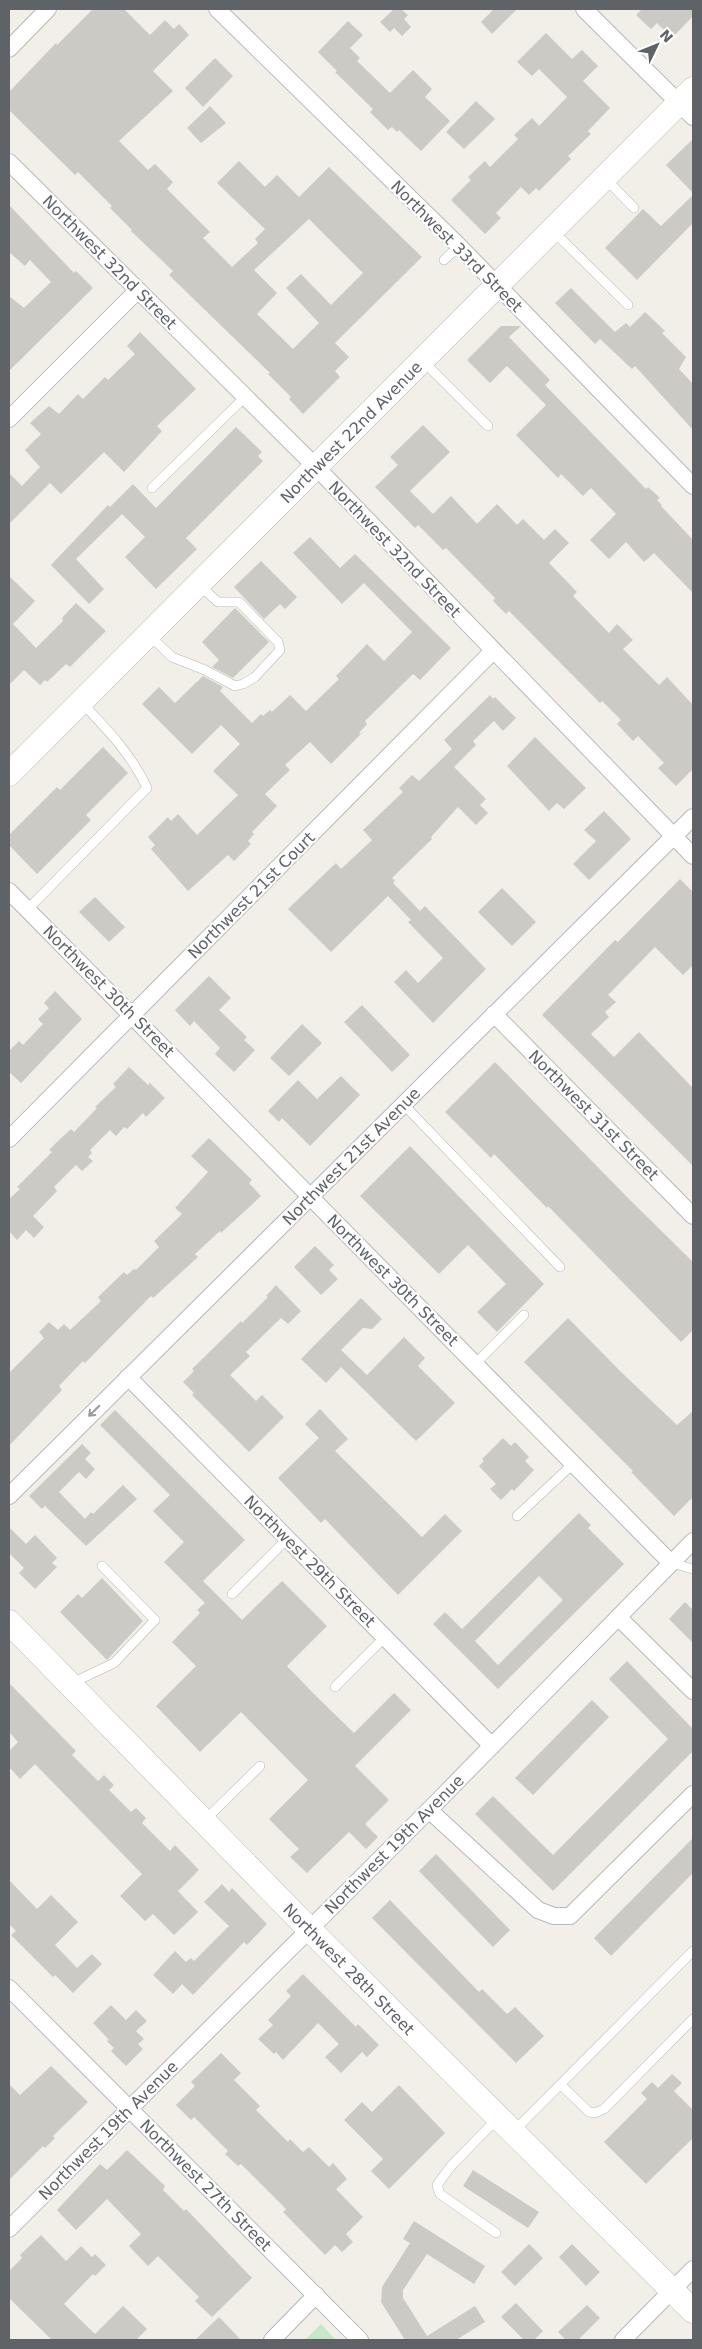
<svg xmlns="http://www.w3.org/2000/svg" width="702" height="2349" viewBox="0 0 702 2349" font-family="'DejaVu Sans',sans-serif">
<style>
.green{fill:#c5e8c5}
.building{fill:#cccac5;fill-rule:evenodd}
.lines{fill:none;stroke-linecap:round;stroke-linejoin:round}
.lane-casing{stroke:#b5b8bc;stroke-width:10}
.street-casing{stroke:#b5b8bc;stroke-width:18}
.secondary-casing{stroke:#b6babf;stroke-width:25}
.lane{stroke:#fff;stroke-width:9}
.street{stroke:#fff;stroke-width:16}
.secondary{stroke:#fff;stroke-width:24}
.oneway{stroke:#979a9d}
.labels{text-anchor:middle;stroke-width:4.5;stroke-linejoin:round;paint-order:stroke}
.street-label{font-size:16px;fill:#5f6368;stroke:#fff}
</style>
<rect width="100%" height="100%" fill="#f1efe8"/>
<path class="green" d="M321 2324 336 2340H305Z"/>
<g class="building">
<path d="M93 9H124L150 35 165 20 174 29 179 24 189 35 153 71 173 91 119 141 148 170 155 164 173 182 167 189 210 232 203 238 232 267 258 243 255 239 265 229 217 183 239 161 265 187 277 175 299 197 329 167 422 257 335 343 349 357 335 371 340 377 303 414 289 399 291 397 268 374 270 373 169 275 173 271 131 231 132 230 110 208 112 206 78 172 75 175 9 110V92L56 43 57 45ZM309 219 363 273 331 305 301 274 286 288 319 323 293 349 257 314 277 293 254 270Z"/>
<path d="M394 9H401L408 15 404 19 411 27 402 36 394 28 390 32 380 22Z"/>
<path d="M494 9H517L492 34 481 22Z"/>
<path d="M642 9H693V16L672 38 657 23 651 29 636 15Z"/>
<path d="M348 21 363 35 350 48 360 58 357 61 390 93 413 70 432 89 425 97 450 121 421 151 399 130 397 132 392 127 388 130 370 112 373 109 335 72 337 71 318 52Z"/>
<path d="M546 33 572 59 582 50 598 66 583 81 610 108 588 131 591 134 568 156 571 159 539 191 536 188 529 195 521 187 496 213 501 218 485 234 451 200 471 180 468 177 485 161 490 167 518 139 514 135 532 118 539 126 567 97 539 69 532 76 517 62Z"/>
<path d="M215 58 233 76 203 107 185 88Z"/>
<path d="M476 101 495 119 464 149 446 132Z"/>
<path d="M210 106 226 123 201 143 187 128Z"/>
<path d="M693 139V193L666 165Z"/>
<path d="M693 195V223L637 280 605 248 643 209 661 226Z"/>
<path d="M9 205 74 273 76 271 93 288 9 371V296L24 308 51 282 30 260 25 266 9 252Z"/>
<path d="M571 288 615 332 626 323 630 327 645 312 665 331 662 333 686 357 679 369 693 384V430L635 366 632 369 600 339 595 344 555 303Z"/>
<path d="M501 326H521L509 337 550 380 545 385 646 489 648 487 660 498 657 500 662 505 661 506 693 540V593L654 553 644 562 626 542 609 559 590 540 616 514 591 488 583 496 561 474 558 478 516 435 546 405 507 366 490 383 467 360Z"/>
<path d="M140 332 196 389 157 426 162 431 124 472 104 452 61 494 50 483 9 524V473L22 486 40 467 25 450 41 434 30 423 49 406 59 414 78 394 83 399 105 377 108 380 135 354 127 346Z"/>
<path d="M423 425 450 452 410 491 433 514 451 496 477 524 497 504 517 525 523 519 544 540 555 529 569 543 549 563 577 592 573 596 609 633 617 624 633 640 623 649 659 685 667 677 693 705V769L676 786 658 768 664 763 638 736 633 741 617 724 621 720 602 701 600 703 509 611 506 614 493 601 495 598 446 548 443 550 418 525 415 528 375 487 398 465 390 457Z"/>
<path d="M236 427 262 452 258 456 263 461 186 538 197 549 156 589 125 557 145 537 122 514 76 559 104 589 89 604 51 565 108 505 110 507 133 484 156 508Z"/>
<path d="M310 537 340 568 355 554 451 648 420 680 413 674 365 721 367 724 359 733 361 734 331 764 310 742 285 765 290 770 265 794 277 806 252 832 254 834 248 841 251 844 234 861 228 855 188 891 151 849 155 845 148 837 168 817 171 821 178 814 197 835 238 795 213 771 240 744 221 725 192 754 142 704 159 687 175 703 203 676 223 687 220 691 252 723 261 714 263 716 270 710 272 712 290 695 306 711 339 679 336 676 367 644 384 661 412 632 364 583 342 604 293 553Z"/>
<path d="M261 561 297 597 285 609 280 604 264 619 234 587Z"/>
<path d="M9 576 35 601 13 624 36 648 63 621 62 618 76 603 106 631 70 667 66 664 47 682 45 680 40 685 24 670 9 685Z"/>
<path d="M235 608 269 642 233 678 212 667 219 660 202 642Z"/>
<path d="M490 695 493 699 495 697 516 718 503 731 494 721 473 741 476 745 454 767 486 799 480 805 488 813 476 825 458 807 431 837 432 839 392 878 395 881 393 883 420 911 425 906 486 969 433 1023 394 982 406 970 418 983 443 958 408 922 411 920 388 896 331 952 288 909 336 863 341 869 372 840 363 830 403 792 399 788 412 775 419 781 452 749 444 740Z"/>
<path d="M535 737 586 788 564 809 557 803 549 811 507 766Z"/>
<path d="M103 747 128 773 86 815 91 820 37 874 9 845V835L57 787 60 790Z"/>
<path d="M604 811 631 839 589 880 573 864 596 841 584 830Z"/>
<path d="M680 879 693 892V965L683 975 655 947 608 995 616 1002 605 1012 609 1017 591 1034 614 1057 639 1032 693 1088V1166L542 1015 615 940 618 942Z"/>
<path d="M502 888 536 922 512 946 478 912Z"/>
<path d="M95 897 125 927 109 942 79 912Z"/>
<path d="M209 976 231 998 219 1010 247 1037 244 1040 255 1050 234 1072 215 1054 220 1048 194 1021 190 1026 175 1010Z"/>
<path d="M55 991 82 1019 21 1083 9 1072V1051L19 1041 23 1045 43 1024 38 1019 49 1008 44 1003Z"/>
<path d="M362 1005 410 1055 392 1072 344 1022Z"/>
<path d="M302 1024 322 1043 289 1076 270 1058Z"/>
<path d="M495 1062 629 1199 693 1262V1330L681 1342 548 1206 547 1208 494 1154 491 1158 445 1112Z"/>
<path d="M129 1067 148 1085 150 1083 165 1098 146 1117 143 1113 127 1129 124 1127 116 1136 110 1130 90 1150 92 1153 88 1157 93 1161 82 1171 76 1165 54 1187 57 1191 33 1216 44 1227 34 1238 26 1230 17 1240 9 1231V1199L20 1189 17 1187 52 1152 49 1150 56 1143 71 1129 74 1132 97 1108 95 1107 116 1087 113 1084Z"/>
<path d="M341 1076 360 1095 310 1146 282 1118 279 1122 268 1111 298 1080 317 1099Z"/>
<path d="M209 1138 252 1180 249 1183 261 1196 221 1233 220 1231 195 1254 198 1257 153 1298 151 1296 85 1363 83 1361 59 1386 62 1390 9 1446V1373L44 1338 39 1332 49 1322 58 1330 64 1324 70 1330 101 1301 98 1297 124 1272 127 1275 134 1269 136 1270 159 1247 154 1241 182 1214 175 1208 208 1172 191 1156Z"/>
<path d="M410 1146 544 1284 497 1332 477 1312 506 1284 468 1245 439 1274 360 1196Z"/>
<path d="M315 1246 334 1265 329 1270 338 1279 321 1295 294 1267Z"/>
<path d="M276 1285 301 1311 288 1324 281 1318 246 1352 250 1356 230 1375 256 1401 262 1395 284 1417 249 1452 192 1395 194 1393 183 1382 194 1371 192 1369 241 1321 242 1323 268 1297 266 1296Z"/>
<path d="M361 1298 382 1319 372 1329 363 1328 341 1350 367 1375 404 1337 425 1358 418 1366 455 1403 416 1441 341 1367 326 1383 301 1359Z"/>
<path d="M568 1318 621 1372 677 1425 693 1411V1497L674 1516 631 1472 633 1471 524 1362Z"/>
<path d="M320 1409 348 1439 335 1451 422 1537 445 1514 462 1531 398 1595 325 1519 321 1523 278 1478 319 1438 305 1424Z"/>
<path d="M115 1410 245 1540 203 1581 242 1620 282 1581 327 1626 287 1666 314 1694 354 1733 394 1693 411 1710 355 1766 389 1800 365 1824 378 1837 366 1849 349 1832 307 1873 290 1857 299 1849 269 1819 308 1780 241 1712 200 1752 156 1706 196 1666 172 1642 200 1613 197 1610 205 1603 164 1562 184 1542 153 1511 170 1495 100 1425Z"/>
<path d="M503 1438 511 1446 515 1442 529 1457 525 1461 534 1470 514 1491 512 1489 501 1500 490 1489 496 1484 479 1466 484 1461 482 1459Z"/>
<path d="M82 1444 91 1453 85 1459 95 1469 86 1479 79 1472 59 1492 85 1519 91 1512 93 1514 123 1485 137 1499 86 1546 45 1506 42 1509 29 1496Z"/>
<path d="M579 1513 591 1525 588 1528 624 1564 498 1689 433 1624 445 1612 462 1629ZM539 1576 563 1600 498 1665 475 1641Z"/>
<path d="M9 1527 26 1544 35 1535 57 1558 52 1563 57 1567 35 1589 19 1573 24 1568 9 1553Z"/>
<path d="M102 1578 143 1621 107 1660 60 1612 78 1594 82 1598Z"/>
<path d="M685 1602 693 1610V1643L669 1619Z"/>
<path d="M627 1661 693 1729V1751L553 1891 475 1814 493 1796 553 1855 668 1739 609 1679Z"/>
<path d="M9 1683 76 1751 72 1755 98 1781 104 1775 114 1785 109 1790 131 1812 136 1808 146 1818 142 1823 170 1851 175 1845 199 1870 178 1891 198 1912 174 1935 153 1914 145 1921 120 1896 142 1874 35 1764 20 1779 9 1767V1751L18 1742 9 1732Z"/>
<path d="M592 1700 609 1717 533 1795 515 1778Z"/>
<path d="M693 1838V1873L611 1956 594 1938Z"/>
<path d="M436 1854 510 1930 493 1947 419 1871Z"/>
<path d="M9 1880 37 1909 51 1895 78 1922 55 1945 77 1968 92 1954 102 1964 73 1993 55 1975 53 1977 11 1935 16 1931 9 1924Z"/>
<path d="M222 1884 229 1892 232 1888 267 1924 247 1945 244 1942 193 1995 182 1984 173 1994 153 1975 175 1951 186 1962 191 1958 194 1961 229 1926 204 1902Z"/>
<path d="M390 1900 479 1992 482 1989 507 2014 515 2007 544 2036 516 2063 372 1918Z"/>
<path d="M303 1974 356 2027 358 2024 379 2045 367 2057 362 2052 341 2073 325 2057 339 2044 318 2023 283 2060 276 2052 274 2054 258 2039 273 2025 268 2020 291 1996 286 1991Z"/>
<path d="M111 2005 126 2020 136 2010 147 2021 136 2031 144 2039 138 2044 143 2049 126 2066 111 2051 114 2048 107 2041 109 2040 93 2023Z"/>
<path d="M221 2053 241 2073 234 2080 260 2106 256 2110 288 2142 290 2139 303 2152 309 2147 329 2167 333 2163 347 2179 336 2189 363 2217 346 2234 353 2242 342 2252 335 2245 325 2255 283 2212 286 2209 241 2164 238 2166 225 2154 228 2151 194 2117 191 2120 176 2105 195 2086 191 2082Z"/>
<path d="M51 2066 88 2102 53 2136 55 2138 45 2148 43 2146 9 2180V2084L20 2095Z"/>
<path d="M672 2074 682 2083 674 2091 693 2110V2138L646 2184 604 2142 647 2099 641 2093 652 2082 658 2088Z"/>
<path d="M399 2085 445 2133 389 2189 371 2171 383 2159 344 2120 362 2102 372 2112Z"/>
<path d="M127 2150 165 2186 163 2190 184 2211 186 2209 252 2278 212 2317 195 2301 199 2297 158 2256 148 2266 129 2246 141 2234 107 2199 76 2230 57 2210 100 2164 107 2170Z"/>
<path d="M473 2170 539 2212 528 2228 463 2186Z"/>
<path d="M414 2221 485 2266 474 2284 427 2254 403 2290V2298L427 2336 475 2306 485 2322 456 2340H405L381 2302 382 2287 410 2243 403 2239Z"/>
<path d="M41 2235 66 2261 81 2246 92 2257 95 2254 106 2265 95 2276 93 2274 64 2304 95 2334 123 2306 147 2329 136 2340H52L9 2298V2271L22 2258 20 2255Z"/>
<path d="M529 2244 543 2258 515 2286 501 2272Z"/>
<path d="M572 2244 600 2272 586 2286 559 2257Z"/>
<path d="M516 2303 543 2331 534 2340H524L501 2317Z"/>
<path d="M587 2305 600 2318 578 2340H566L558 2332Z"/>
<path d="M219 2317 241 2340H195Z"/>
</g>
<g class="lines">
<defs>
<g id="lane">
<path d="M604 177 634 208"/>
<path d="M552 230 628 305"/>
<path d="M444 260 459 246"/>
<path d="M423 361 488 426"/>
<path d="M152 488 245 397"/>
<path d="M148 634 172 657 205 670 235 686 243 684 255 677 280 650 278 642 239 602H218L199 585"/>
<path d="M28 909 147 788C133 756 105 727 81 702"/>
<path d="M403 1104 560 1267"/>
<path d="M475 1364 524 1315"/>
<path d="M517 1516 573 1464"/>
<path d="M671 1563 693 1569"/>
<path d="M232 1594 288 1538"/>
<path d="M72 1683 114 1663 155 1620 102 1566"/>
<path d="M335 1687 385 1637"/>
<path d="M204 1821 260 1766"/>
<path d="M561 2085 589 2112 595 2113 604 2109 693 2019"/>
<path d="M513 2132 693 1951"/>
<path d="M496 2233 440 2194 437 2185 451 2166 498 2118"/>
</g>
<g id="street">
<path d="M217 9 459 246 693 486"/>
<path d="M584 9 693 117"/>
<path d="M9 49 48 9"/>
<path d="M9 162 316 467 693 856"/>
<path d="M9 419 138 290"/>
<path d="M9 891 671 1563"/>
<path d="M494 1014 693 1216"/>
<path d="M9 1139 493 651"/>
<path d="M128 1377 492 1746"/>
<path d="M9 1496 693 817"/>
<path d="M618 1617 693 1691"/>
<path d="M429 1810 538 1910 554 1916H570L693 1794"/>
<path d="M9 1988 360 2340"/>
<path d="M9 2229 429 1810 693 1541"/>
<path d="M272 2340 316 2295"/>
<path d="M623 2340 693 2269"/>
</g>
<g id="secondary">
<path d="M9 774 693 89"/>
<path d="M9 1622 309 1929 693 2311"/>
</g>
</defs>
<use href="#lane" class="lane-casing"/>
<use href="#street" class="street-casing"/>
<use href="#secondary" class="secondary-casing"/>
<use href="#lane" class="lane"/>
<use href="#street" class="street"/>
<use href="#secondary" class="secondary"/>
</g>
<defs><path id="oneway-shaft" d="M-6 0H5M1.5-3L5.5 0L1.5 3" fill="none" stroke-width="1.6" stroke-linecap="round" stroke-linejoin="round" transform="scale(1.25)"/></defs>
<use class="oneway" href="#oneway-shaft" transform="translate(94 1411) rotate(135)"/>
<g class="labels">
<g class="street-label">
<text transform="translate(457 246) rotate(45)" y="6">Northwest 33rd Street</text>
<text transform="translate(110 262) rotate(45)" y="6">Northwest 32nd Street</text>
<text transform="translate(351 432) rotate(-45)" y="6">Northwest 22nd Avenue</text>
<text transform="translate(395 549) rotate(46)" y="6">Northwest 32nd Street</text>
<text transform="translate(251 895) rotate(-45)" y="6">Northwest 21st Court</text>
<text transform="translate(109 991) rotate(45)" y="6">Northwest 30th Street</text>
<text transform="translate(594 1115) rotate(45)" y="6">Northwest 31st Street</text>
<text transform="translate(351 1156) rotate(-45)" y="6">Northwest 21st Avenue</text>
<text transform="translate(393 1280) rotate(45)" y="6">Northwest 30th Street</text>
<text transform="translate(310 1561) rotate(45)" y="6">Northwest 29th Street</text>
<text transform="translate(394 1844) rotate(-45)" y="6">Northwest 19th Avenue</text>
<text transform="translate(349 1969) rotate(45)" y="6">Northwest 28th Street</text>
<text transform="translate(108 2130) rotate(-45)" y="6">Northwest 19th Avenue</text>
<text transform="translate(206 2185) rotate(45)" y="6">Northwest 27th Street</text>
</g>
</g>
<rect width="702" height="2349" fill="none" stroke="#5f6368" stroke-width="20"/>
<g transform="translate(657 45) rotate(47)" stroke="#ffffff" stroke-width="4" paint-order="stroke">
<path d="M0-4L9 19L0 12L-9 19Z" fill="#5f6368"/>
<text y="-8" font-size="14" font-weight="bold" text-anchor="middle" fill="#5f6368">N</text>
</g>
</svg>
